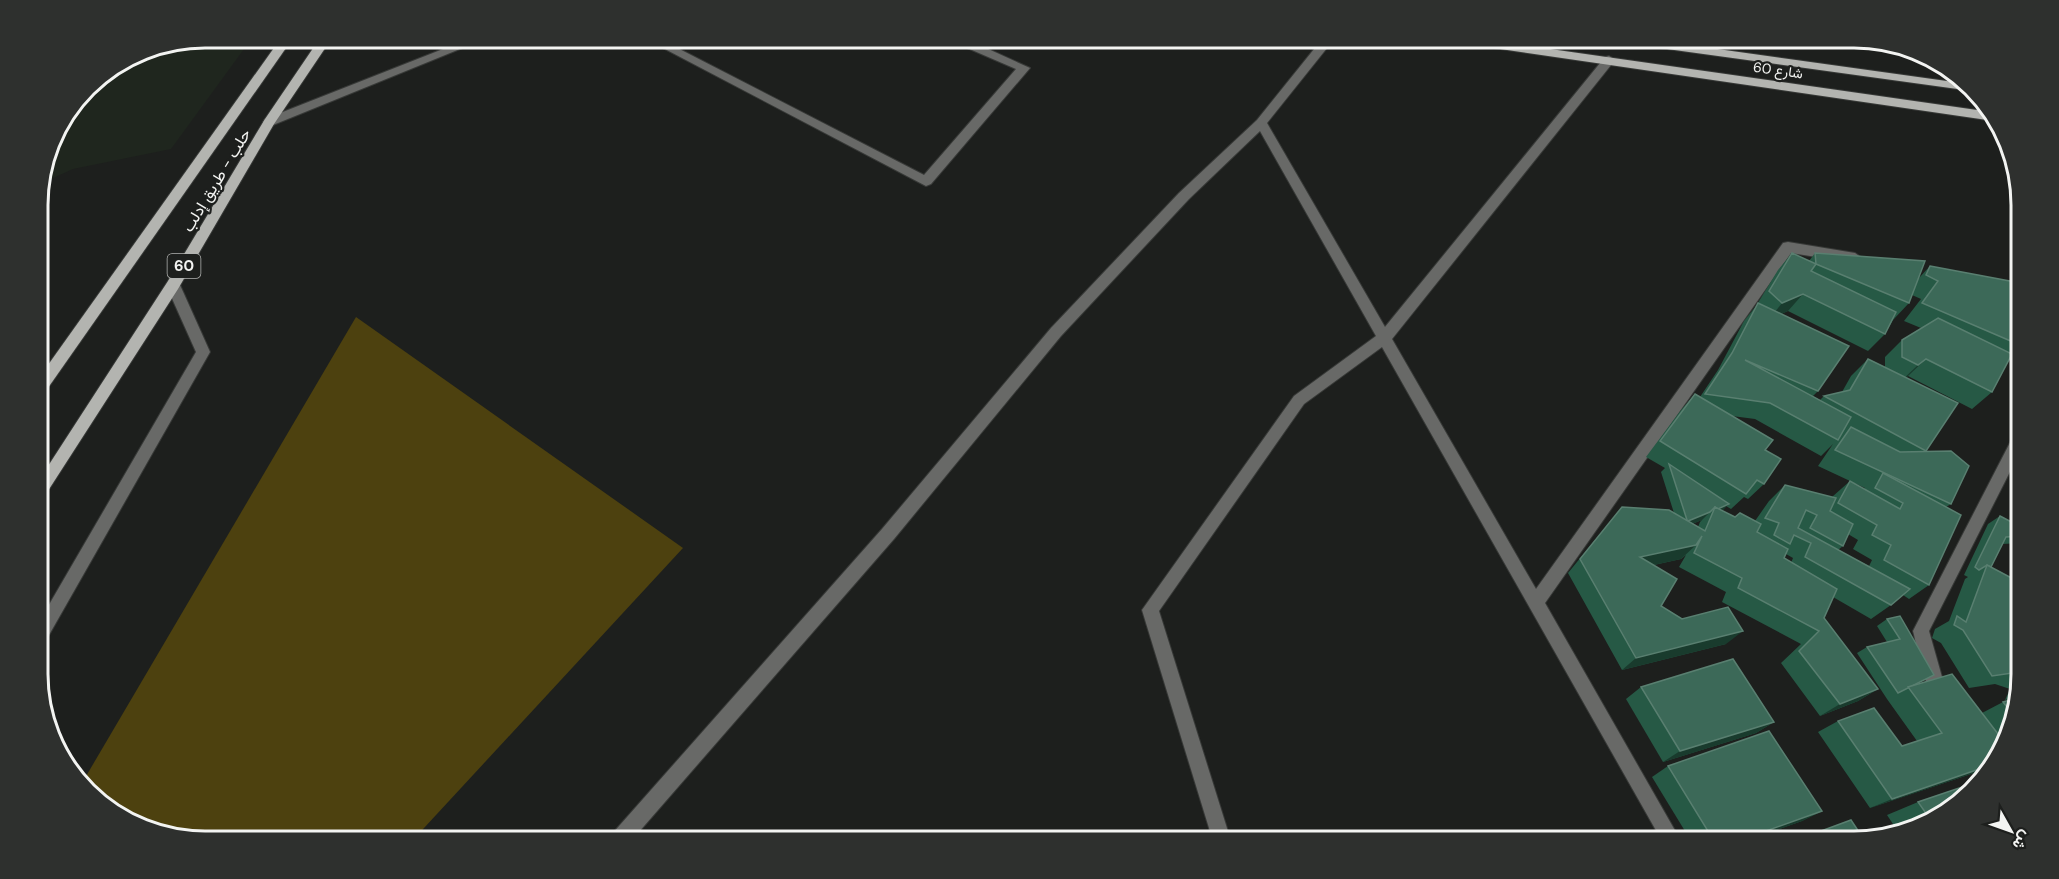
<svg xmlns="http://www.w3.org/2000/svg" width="2059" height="879" viewBox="0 0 2059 879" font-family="'DM Sans',Vazirmatn,sans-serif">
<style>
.built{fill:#1f261e}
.green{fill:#4d410f}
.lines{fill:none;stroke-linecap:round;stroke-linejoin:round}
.minor-casing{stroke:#373937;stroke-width:2}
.primary-casing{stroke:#373937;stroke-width:2}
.minor{fill:#686967;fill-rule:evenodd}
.primary{fill:#b3b4b0;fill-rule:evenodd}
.wall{fill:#265945;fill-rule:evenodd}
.shaded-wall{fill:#193b2d}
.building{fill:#3c6958;stroke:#597f70;stroke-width:1.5}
.labels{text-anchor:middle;stroke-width:4.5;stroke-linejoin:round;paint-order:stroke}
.far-street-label{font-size:14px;fill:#f3f4f2;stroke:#1d1f1d}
.shield{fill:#1d1f1d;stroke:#b3b4b2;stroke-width:1.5}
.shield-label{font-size:15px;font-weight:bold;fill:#f3f4f2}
.street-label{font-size:16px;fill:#f3f4f2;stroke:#1d1f1d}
.rim{fill:none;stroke:#f3f4f2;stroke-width:3}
</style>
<rect width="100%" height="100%" fill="#1d1f1d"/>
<path class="built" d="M205 38H252L171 149 73 169 40 184 55 131 94 79 141 50Z"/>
<path class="green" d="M356 317 683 548 412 841H205L141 829 82 783Z"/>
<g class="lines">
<defs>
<g id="minor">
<path d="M471 38H487L273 125H265L263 122 265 119Z"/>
<path d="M644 38H658L924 175 1016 69 951 41 950 38H964L1030 68 931 184 926 186Z"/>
<path d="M1323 38H1335L1267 123 1385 327 1605 57 1609 56 1615 60 1392 339 1536 589 1783 243 1788 242 1855 253 1862 258 1855 263 1791 253 1545 603 1681 841H1662L1382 347 1304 404 1159 611 1231 841H1213L1142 610 1294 396 1376 336 1260 131 1189 199 1061 336 894 539 631 841H610L612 834 882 529 1051 328 1179 193 1257 120Z"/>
<path d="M173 280 180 285 210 352 45 642 39 645V622L196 352 166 285Z"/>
<path d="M2021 429V450L1929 631 1942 677 1955 695 1952 701 1946 703C1922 694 1919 653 1913 631L2016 431Z"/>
</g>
<g id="primary">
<path d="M281 38H293L43 395 38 397V379Z"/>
<path d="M320 38H332L274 124 178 289 44 497 39 499V480L168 281 265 119Z"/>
<path d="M1447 38H1474L1991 112 1994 121 1452 42Z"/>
<path d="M1611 38H1639L1961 83 1972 91 1616 42Z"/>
</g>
</defs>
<use href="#minor" class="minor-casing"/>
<use href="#primary" class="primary-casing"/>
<use href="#minor" class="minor"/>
<use href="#primary" class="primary"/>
</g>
<g class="wall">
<path d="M1792 253 1809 261 1815 253 1918 279 1930 266 2020 287 2021 348 2011 356 1992 392 1972 409 1908 376 1906 377 1926 452 1951 504 1946 507 1929 585 1909 599 1903 595 1891 605 1871 619 1833 597 1824 618 1878 689 1858 701 1820 716 1781 663 1801 644 1722 602 1726 592 1679 567 1686 555 1681 559 1654 565 1661 606 1726 644 1622 670 1568 573 1622 507 1674 513 1661 472 1665 468 1646 457 1681 410 1695 394 1700 397 1718 370 1744 321 1756 306 1778 270ZM1912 295 1921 299 1904 321 1921 328 1902 340 1885 357V367L1868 359 1851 376 1842 392 1824 396 1820 400 1813 396 1818 391 1781 314 1788 311 1868 351 1885 334 1893 320 1909 303ZM1732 416 1755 419 1821 456 1833 444 1818 466 1865 488 1864 489 1850 481 1832 497 1785 485 1769 501 1755 521 1735 517 1722 511 1726 506 1731 509 1744 497 1748 499 1764 484 1765 450ZM1702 520 1700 522 1698 527 1692 524ZM1848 534 1858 540 1853 549 1872 560 1869 566 1838 550 1843 546ZM1786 554 1793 558 1791 563 1784 558Z"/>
<path d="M2000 516 2021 527V543L2002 544 1991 567 2021 583V675L2017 697 2005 700 2010 689 1995 684 1969 688 1941 643 1932 638 1935 629 1949 621 1965 579 1968 577 1964 575 1988 524Z"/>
<path d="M1900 616 1916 685 1982 713 2003 702 2017 698 2009 738 1983 770 1870 808 1818 732 1838 721 1902 746 1917 741 1887 699 1857 653 1867 647 1887 642 1877 626 1887 619Z"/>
<path d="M1641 687 1774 722 1756 733 1663 762 1626 699Z"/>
<path d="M1668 766 1822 811 1802 821 1745 841H1691L1652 777Z"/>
<path d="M1918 802 1948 813 1897 830 1887 815Z"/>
</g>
<g class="shaded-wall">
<path d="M1803 294 1788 311 1768 321 1782 303Z"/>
<path d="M1926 359 1908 376 1900 382 1918 365Z"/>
<path d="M1729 504 1721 512 1713 510Z"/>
<path d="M1710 512 1702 520 1679 529 1687 521Z"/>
<path d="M1696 545 1681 559 1626 571 1640 557Z"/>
<path d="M1743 631 1726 644 1622 670 1636 658Z"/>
<path d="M1878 689 1858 701 1820 716 1840 704Z"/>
<path d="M2018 693 2017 697 2005 700Z"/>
<path d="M1774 722 1756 733 1663 762 1680 751Z"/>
<path d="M1985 767 1983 770 1870 808 1892 799Z"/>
<path d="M1822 811 1802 821 1745 841H1738Z"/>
</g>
<g class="building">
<path d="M1792 253 1816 264 1815 253 1925 261 1909 303 1816 264 1811 271 1896 312 1885 334 1803 294 1782 303 1769 291Z"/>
<path d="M1930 266 2015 282 2020 287V345L1922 303 1938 281 1926 275Z"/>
<path d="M1758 303 1849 346 1818 391 1745 360 1851 417 1838 440 1770 403 1705 394 1732 353Z"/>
<path d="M1938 318 2012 354 1992 392 1926 359 1918 365 1902 357V340Z"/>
<path d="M1868 359 1958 403 1926 451 1824 396 1850 390Z"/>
<path d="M1695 394 1773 440 1765 450 1781 459 1764 484 1757 480 1746 494 1660 441Z"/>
<path d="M1851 427 1900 452 1951 451 1969 466 1951 504 1835 450Z"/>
<path d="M1669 464 1729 504 1718 509 1715 507 1710 512 1688 521 1687 520Z"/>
<path d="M1883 473 1961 515 1929 585 1884 560 1891 545 1872 535 1877 525 1838 503 1850 481 1900 509 1903 503 1875 488Z"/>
<path d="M1785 485 1836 498 1830 511 1853 524 1843 546 1810 528 1817 515 1806 510 1798 528 1910 589 1891 605 1805 557 1811 543 1794 535 1790 544 1774 535 1779 523 1765 518Z"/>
<path d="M1622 507 1669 510 1705 531 1715 507 1735 517 1740 513 1761 524 1757 532 1788 549 1784 558 1837 589 1824 618 1878 689 1840 704 1799 651 1819 631 1738 588 1742 578 1694 553 1702 536 1696 545 1640 557 1677 579 1661 606 1682 619 1728 607 1743 631 1636 658 1580 559Z"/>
<path d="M2000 516 2021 527V536L2006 537 1991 567 1987 565 1979 570 1975 567Z"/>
<path d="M1987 565 2021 583V673L2019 672 1992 676 1963 630 1954 625 1957 616 1966 622Z"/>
<path d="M1900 616 1934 675 1898 693 1867 647 1900 639 1887 619Z"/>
<path d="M1733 659 1774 722 1680 751 1641 687Z"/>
<path d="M1952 674 2005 743 1985 767 1892 799 1838 721 1874 708 1902 746 1942 733 1908 687Z"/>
<path d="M2017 698 2013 715 2003 702Z"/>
<path d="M1769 731 1822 811 1738 841H1714L1668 766Z"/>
<path d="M1971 784 1948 813 1930 819 1918 802Z"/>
<path d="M1851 820 1865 841H1794Z"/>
</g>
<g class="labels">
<g class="far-street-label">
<text transform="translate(1778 70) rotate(8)" y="5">شارع 60</text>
</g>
<rect class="shield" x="167.5" y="254" width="33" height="24" rx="4.5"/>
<g class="shield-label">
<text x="184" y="271">60</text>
</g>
<g class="street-label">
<text transform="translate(216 180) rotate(-59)" y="6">حلب - طريق إدلب</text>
</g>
</g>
<path d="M0 0H2059V879H0ZM205 48H1854A157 157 0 0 1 2011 205V674A157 157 0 0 1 1854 831H205A157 157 0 0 1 48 674V205A157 157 0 0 1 205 48Z" fill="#2e302e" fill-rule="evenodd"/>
<path class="rim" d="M205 48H1854A157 157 0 0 1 2011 205V674A157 157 0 0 1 1854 831H205A157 157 0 0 1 48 674V205A157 157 0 0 1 205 48Z"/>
<g transform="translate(2011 831) rotate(130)" stroke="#1d1f1d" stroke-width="4.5" paint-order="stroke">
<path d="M0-4.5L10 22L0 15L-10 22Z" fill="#f3f4f2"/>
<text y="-9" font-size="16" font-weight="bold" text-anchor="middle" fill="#f3f4f2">ش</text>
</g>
</svg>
